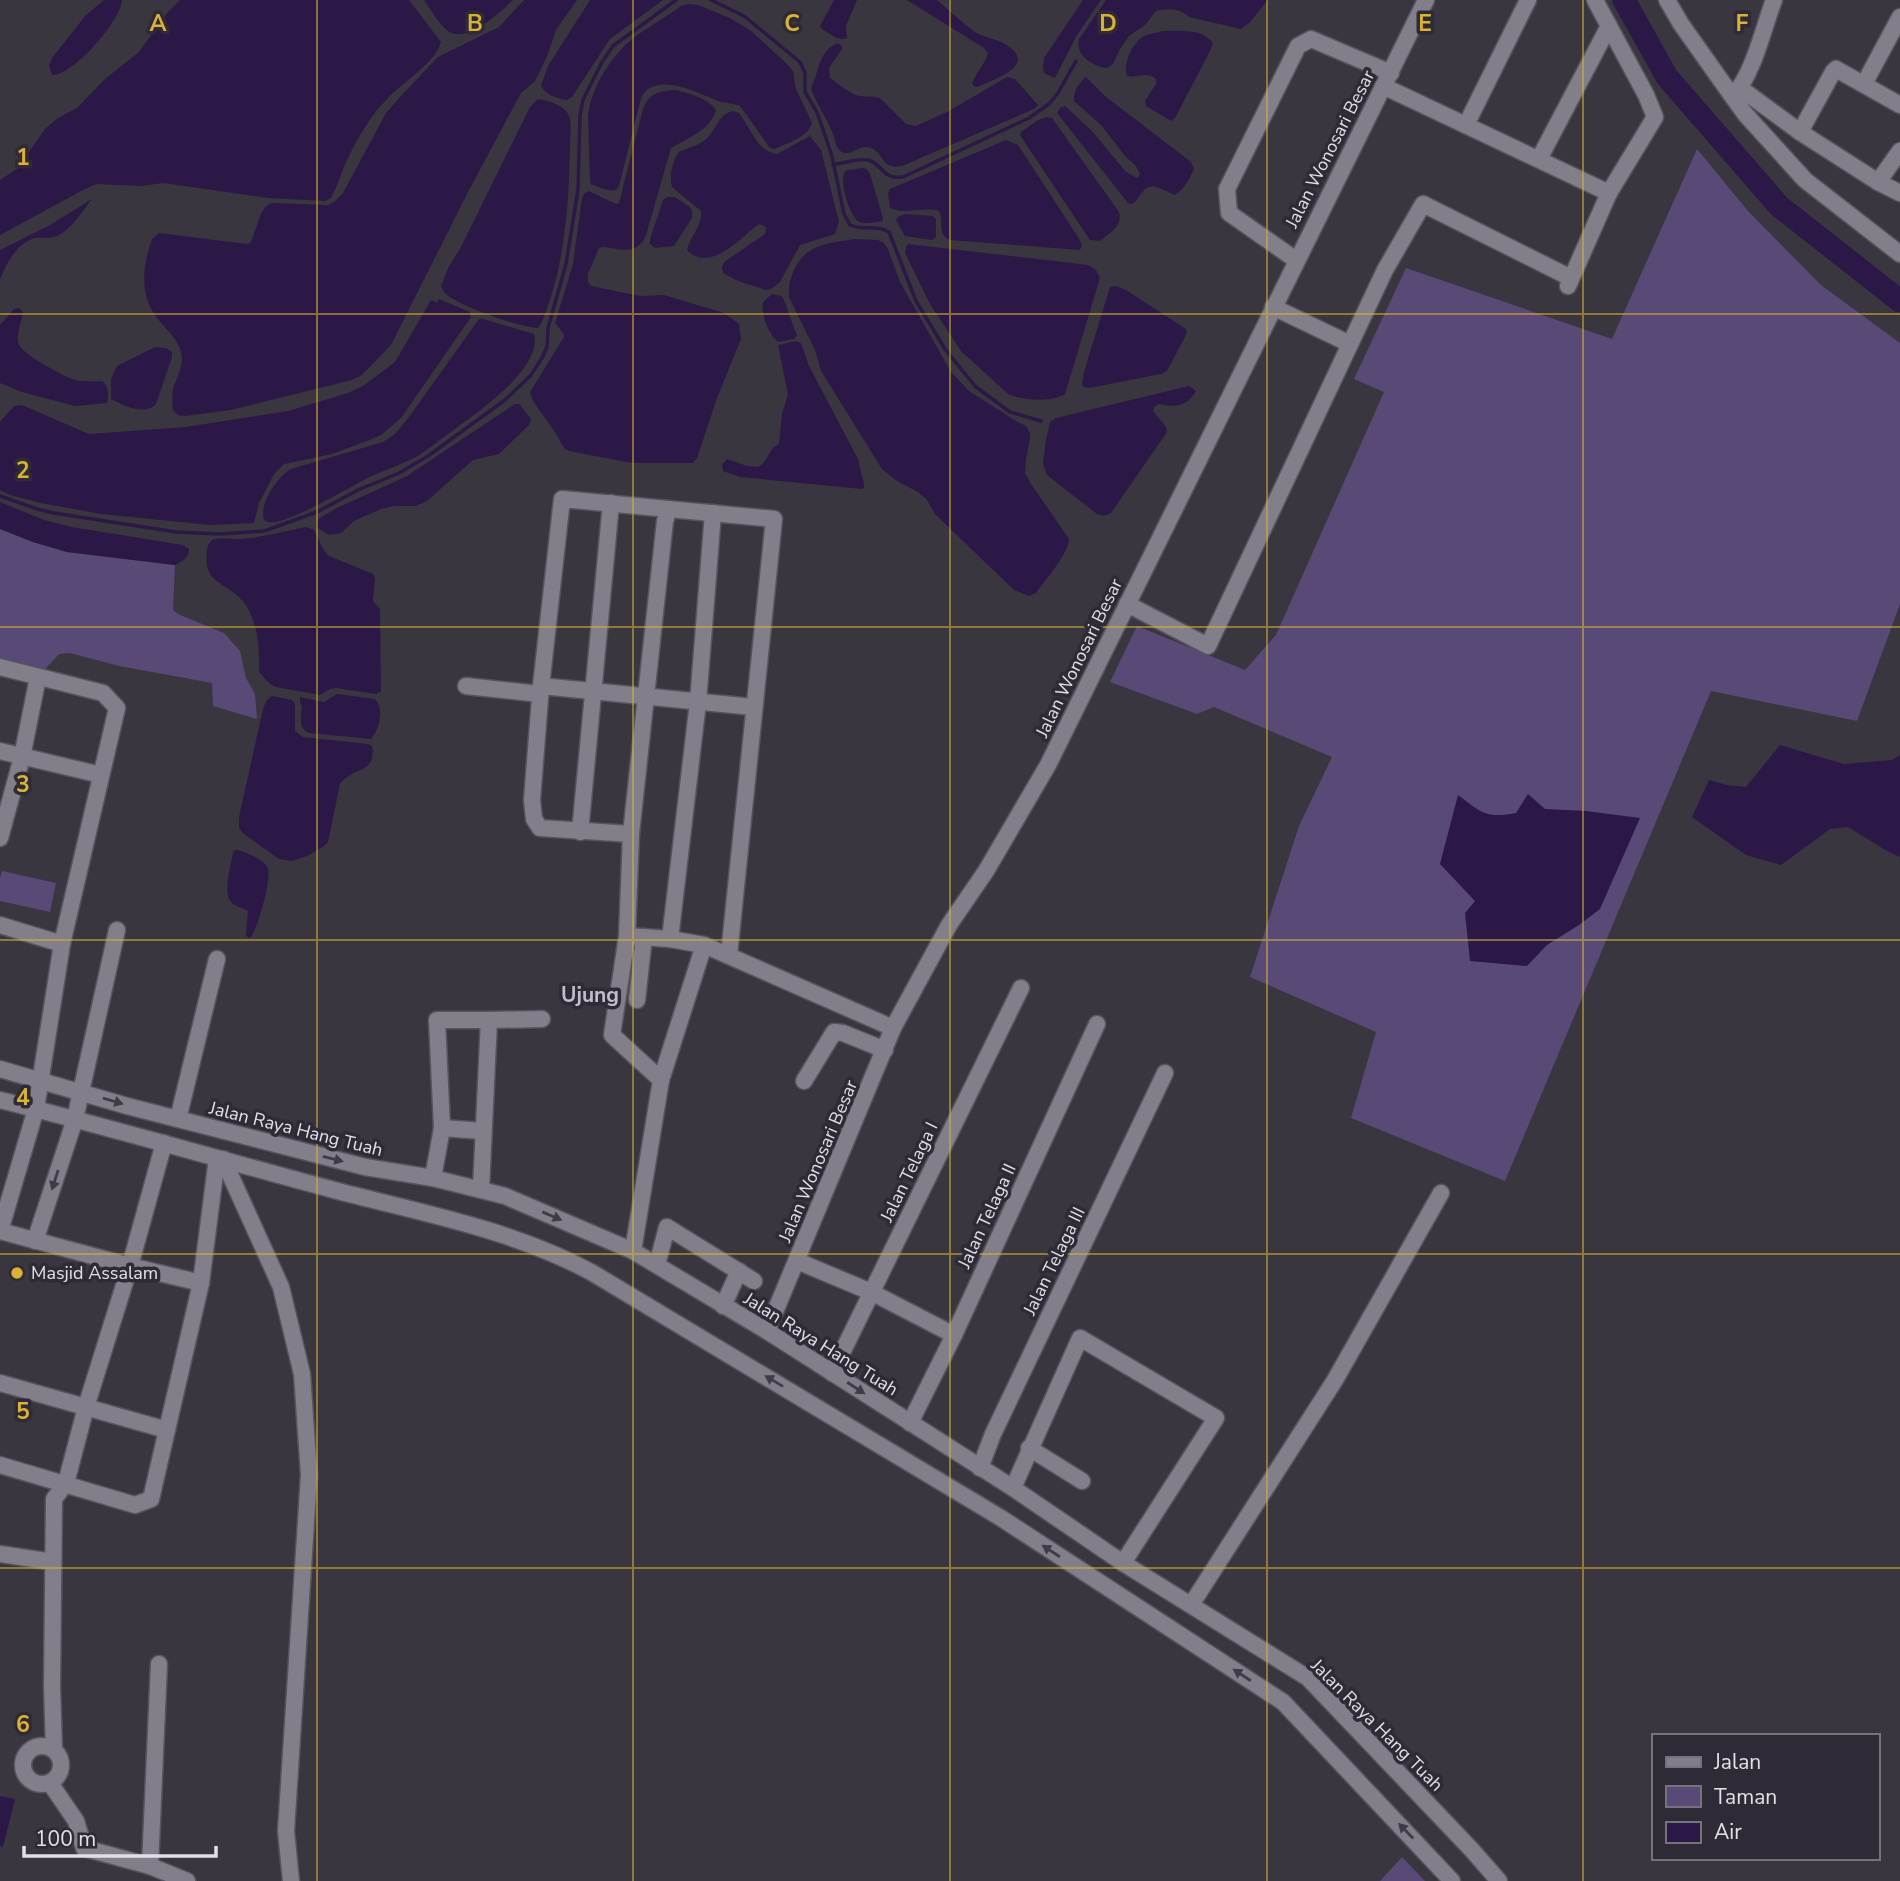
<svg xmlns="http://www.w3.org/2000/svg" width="1900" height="1881" viewBox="0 0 1900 1881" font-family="'Nunito Sans',sans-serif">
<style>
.green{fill:#594976}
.water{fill:#2b1846}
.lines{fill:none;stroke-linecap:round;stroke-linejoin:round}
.stream{stroke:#2b1846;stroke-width:3.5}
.river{stroke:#2b1846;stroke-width:23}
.minor-casing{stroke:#56545d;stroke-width:19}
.minor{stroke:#827e8a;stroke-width:16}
.oneway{fill:#403c47}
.grid{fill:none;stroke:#dbb233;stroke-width:2;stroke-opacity:0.55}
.poi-dot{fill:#dbb233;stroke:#2f2b36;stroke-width:2.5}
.labels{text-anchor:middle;stroke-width:7;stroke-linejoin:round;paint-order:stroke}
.street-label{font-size:18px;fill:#e2e0e7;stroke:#2f2b36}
.poi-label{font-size:18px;fill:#e2e0e7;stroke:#2f2b36;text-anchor:start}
.quarter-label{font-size:21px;font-weight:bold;fill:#c1bdca;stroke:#2f2b36}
.grid-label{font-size:23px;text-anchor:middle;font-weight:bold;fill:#dbb233;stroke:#2f2b36;stroke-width:7;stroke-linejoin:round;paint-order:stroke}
</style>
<rect width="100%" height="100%" fill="#393640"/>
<g class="green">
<path d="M1697 149 1748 211 1821 285 1900 343V604L1857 721 1711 691 1505 1181 1351 1118 1376 1032 1250 977 1299 826 1332 757 1214 707 1197 714 1110 682 1137 626 1245 670 1276 635 1384 392 1354 379 1406 268 1612 339Z"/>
<path d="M0 529 33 542 67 552 175 565 173 610 178 614 224 633 240 651 246 678 255 694 257 719 213 706 212 683 119 666 70 653 59 654 38 677 0 667Z"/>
<path d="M2 871 56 883 50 912 0 901V878Z"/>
<path d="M1402 1857 1425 1881H1380Z"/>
</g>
<g class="water">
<path d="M104 0H122C121 20 73 76 52 75L49 66 52 58 86 15Z"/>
<path d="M180 0H409L441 42C437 61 402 83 388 98 370 116 357 139 346 162 341 174 337 187 331 198L325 201 269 198 163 183 142 186 96 184 83 190 0 235V180L17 169 45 129 58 118 77 108 105 79 139 52 168 12Z"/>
<path d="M424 0H513C500 13 465 44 448 31 438 23 431 10 424 0Z"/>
<path d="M524 0H577L556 30 547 56 535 81 521 93 468 192 391 345 362 375 352 380 231 410 185 416 178 415 173 410C172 403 172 396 173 389 176 379 183 367 182 357 180 343 172 335 163 325 139 300 141 270 152 239L159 233 247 244 251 242 261 214 265 207 271 203 328 205 334 202 343 193 386 113 401 96 438 57 499 27Z"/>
<path d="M590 0H663L610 39 572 97 567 100C557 99 545 94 541 86L548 66Z"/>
<path d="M834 0H857L846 26 847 38C839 42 829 33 822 29L820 26Z"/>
<path d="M907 0H937C950 11 962 23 975 32 983 37 993 38 1001 42 1042 63 998 78 977 87L974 86 972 84C975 73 985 65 988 53L984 48Z"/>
<path d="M1083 0H1101L1077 35 1055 78 1044 73 1043 67 1044 58Z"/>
<path d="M1106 0H1268L1250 22 1241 29 1189 17C1180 8 1168 8 1156 11L1145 25 1129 36 1120 49 1113 64 1107 68C1092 66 1075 55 1079 39Z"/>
<path d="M688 4 698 5 730 18 750 30 785 62 793 71 796 89 812 123C807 138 789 142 775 149L770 148 740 106C733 103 725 103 718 101 698 93 654 70 641 98L619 186 616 190C609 192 598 187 591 184L590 180 588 116C591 88 610 58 631 40 646 28 665 18 681 6Z"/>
<path d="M1163 31C1180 31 1202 28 1213 43L1210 51 1175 118 1171 121 1146 106 1145 101 1156 84V79C1147 71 1137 78 1127 76 1123 64 1131 46 1141 38 1147 34 1156 33 1163 31Z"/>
<path d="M837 43 842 46V49L829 68 830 78C838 83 846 91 856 95 863 98 872 95 880 98L906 124 916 126 949 111 1007 77 1015 79 1038 105 1034 109 902 166C881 170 885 154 871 148 861 144 853 155 844 153 842 152 840 151 839 150 836 147 835 139 833 134 827 119 817 105 811 89 812 83 816 78 817 72 820 59 825 49 837 43Z"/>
<path d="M1086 77 1105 96 1191 162 1194 169C1189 180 1185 188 1175 195 1166 192 1153 182 1145 189 1140 194 1138 200 1132 204L1128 203 1057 113 1060 108 1065 106 1092 131 1126 172 1137 178 1140 174 1136 166 1125 156 1101 125 1074 101C1073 91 1079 83 1086 77Z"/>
<path d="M675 90C690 93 707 98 716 110 711 130 688 138 671 148L646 235C637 256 622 249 603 247L599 248 588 274V282L591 286 640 296 664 295 724 313 739 324 741 339 717 398 697 458 693 463H632L569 451 565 449 561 443 557 435 533 401 530 392 564 337 563 333 555 323 573 264 582 198 585 193 589 191 616 204 619 203 643 109C650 92 658 92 675 90Z"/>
<path d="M538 99C549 101 565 105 569 116 572 125 570 139 570 149 569 206 564 271 541 324L538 328C521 328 460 306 447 295 444 292 443 290 441 286L449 266 460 249 530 107Z"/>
<path d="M733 111 739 113C751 128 757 152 777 154L810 136 821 150 839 222 835 234 800 245 780 282 771 289 766 290 738 281 723 273 722 267 724 262 765 234 766 227 760 224 756 226C739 240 709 273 687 250 690 236 703 225 701 211L672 187C669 176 672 162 679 152 687 148 698 146 705 140 716 131 718 114 733 111Z"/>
<path d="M1047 117 1052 118 1119 212C1123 226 1110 233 1100 241L1090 240 1020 135 1021 132 1038 120Z"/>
<path d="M1006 140 1018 145 1078 237 1082 245 1080 250 950 240C937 235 944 221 939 211 923 206 904 215 890 208L888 193 890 189Z"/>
<path d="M863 168 867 169 870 174 883 218 882 221C875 222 866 225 859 222 850 218 837 176 846 171 850 169 859 169 863 168Z"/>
<path d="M667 197H675L690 207 692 211V218L674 246 655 248 650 244V239L663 200Z"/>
<path d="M92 199C82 211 72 229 57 236 50 239 42 237 35 238 18 242 5 265 0 280V250L50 225Z"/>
<path d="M905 214 933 216 936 219V237L932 240 905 236 896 220 898 217Z"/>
<path d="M854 239 878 240 884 243 888 249 900 282 951 372 969 391 1016 421 1026 426 1030 433V439L1026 459 1025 473 1031 484 1069 539C1068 555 1045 580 1036 593L1029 596 1014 590 935 514 927 500 918 492 897 481 882 469 821 371 815 350 789 297C787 277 799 252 820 246 831 242 843 241 854 239Z"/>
<path d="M908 244 1088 265 1096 270 1100 278 1065 394C1052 403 1022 400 1008 394L961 351 930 304 905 253 906 247Z"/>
<path d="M1116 286 1126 290 1186 329 1187 333 1167 371 1161 374 1089 388 1084 387 1082 384 1084 372 1110 287Z"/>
<path d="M772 294 782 296C788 308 791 322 797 335L794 339 778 342C768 333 761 315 763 302Z"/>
<path d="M439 299 470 312 471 317 401 418 381 435 367 441 332 454 284 464 274 474 259 503 254 523 210 525 101 514 41 503 10 495 0 490V422L14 406 22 405 89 434 186 427 288 411 348 393 363 386 395 362 431 300 437 303Z"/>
<path d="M19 308 23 312C22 321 15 336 19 345 24 355 63 376 75 380 83 382 93 381 102 381 109 386 109 396 107 403L75 406 22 392 0 383V325L14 309Z"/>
<path d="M479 319H483L534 334C543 369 475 414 451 432 439 440 428 450 416 457 398 466 379 472 362 481 345 490 284 526 269 522 267 522 266 521 264 520 259 504 277 477 291 469L383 442 395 434 409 417Z"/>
<path d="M796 341 801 343 809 366 858 459 864 484V488L862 489 740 477 723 471 722 465 727 459 747 466 758 467C769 461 768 449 779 444L782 413 788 395 778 345Z"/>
<path d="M155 347 166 348 172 352V357L156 404C145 416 124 406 111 399V379L117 366Z"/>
<path d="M1189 386 1196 391C1187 406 1176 408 1159 404L1154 407 1153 411 1166 427 1167 432 1111 513 1104 516 1097 514 1047 475 1043 464 1046 440 1050 422 1056 418Z"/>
<path d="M515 404H519L531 419 529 425 499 454 473 460 427 501 416 506H394L381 509 354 521 341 533 329 535 316 527 318 519 337 508 407 476Z"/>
<path d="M0 502 44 520 72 527 183 545 189 549C189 558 183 561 175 565L67 552 33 542 0 529Z"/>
<path d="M306 527 314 530 323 549 329 556 373 574 375 578 373 601 380 609 381 691 376 694 336 688 330 689 320 695 276 687 270 684 259 672C260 651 258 622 245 604 230 582 202 586 207 551 207 546 210 540 215 539 224 537 234 540 242 539 264 537 285 531 306 527Z"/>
<path d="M337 694 375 699C385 709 379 730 371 739L309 733C298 728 301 717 302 706L300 703V697L324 702Z"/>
<path d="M272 696 292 700 295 703V731L303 737 368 744 372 746C377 774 352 767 340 784L328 842 324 846 307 856 292 861 279 859 244 834 239 828V817L263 709 267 700Z"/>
<path d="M1780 745 1844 764 1892 760 1900 755V857L1887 851 1848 827 1830 829 1781 865 1746 855 1692 817 1709 780 1727 785 1746 787Z"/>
<path d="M1528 794 1545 809 1586 811 1640 818 1600 909 1579 925 1547 945 1527 966 1470 961 1465 913 1475 901 1440 864 1458 795C1481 812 1485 819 1516 813Z"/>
<path d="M235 850C243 850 266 860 268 869 271 881 258 929 250 938L246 936 248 911C244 908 236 907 232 903 222 894 231 864 233 853Z"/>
<path d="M0 1796 15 1799 3 1847 0 1846Z"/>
</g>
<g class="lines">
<g class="stream">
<path d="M711 0 744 16 800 62 805 73V92L817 112 832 156 844 214 850 225C863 231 877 224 889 232L916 301 945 349 961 369 976 387 1010 412 1041 421"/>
<path d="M833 165C843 163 858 158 868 160 882 163 882 180 903 177L1029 118 1049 104 1058 93 1076 61"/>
<path d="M0 496 37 509 54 513 176 532 220 534 264 531 317 512 358 490 399 473 428 456 505 400 531 375 542 358 547 347 548 328 566 264 578 190 580 116 583 100 602 62 613 46 676 0"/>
</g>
<path class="river" d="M1624 0 1667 77 1779 206 1900 301"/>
<defs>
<g id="minor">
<path d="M1667 0 1681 24 1732 96 1746 115 1805 180 1900 254"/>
<path d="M1864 84 1900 17"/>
<path d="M1383 86 1609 193"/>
<path d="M1740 88 1800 132 1878 182 1900 151"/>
<path d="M1734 94C1753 75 1764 26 1774 0"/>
<path d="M1466 125 1528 0"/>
<path d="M1800 132 1833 72 1836 69 1900 105"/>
<path d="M1539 159 1609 26"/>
<path d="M1878 182 1900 193"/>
<path d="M1296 260 1229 213 1227 189 1298 46 1311 39 1391 73"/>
<path d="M1568 286 1609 193 1655 117 1646 95 1595 0"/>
<path d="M1273 307 1350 344"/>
<path d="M1127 604 1208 646 1385 270 1423 204 1571 278"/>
<path d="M0 667 103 693 117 708 62 944 36 1109 0 1231"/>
<path d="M466 686 540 694"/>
<path d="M541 686 753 707"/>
<path d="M0 751 101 775"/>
<path d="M580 832 611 503"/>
<path d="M631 834 540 828 534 819 532 800 541 686 562 499 774 519 729 955"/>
<path d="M0 838 22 757 38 677"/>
<path d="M0 925 62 944"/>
<path d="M627 936 670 939 704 945 893 1028"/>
<path d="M670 939 698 702 713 513"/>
<path d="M637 1000 644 937"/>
<path d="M0 1069 127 1106 365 1167 433 1178 505 1196 633 1251 767 1331 1013 1488 1123 1563 1308 1678 1471 1849 1499 1881"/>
<path d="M661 1080 704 945"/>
<path d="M804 1081 834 1032 843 1033 885 1050"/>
<path d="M0 1100C112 1128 222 1160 334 1190 421 1213 511 1229 591 1272L1001 1518 1283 1702 1452 1881"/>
<path d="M178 1119 217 959"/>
<path d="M442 1128 483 1131"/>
<path d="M164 1143 130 1266 201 1283"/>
<path d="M223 1159 281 1287 302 1374 309 1475 286 1831 291 1881"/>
<path d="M433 1178 442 1128 437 1020H489"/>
<path d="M481 1189 489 1020 542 1019"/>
<path d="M0 1231 130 1266 86 1407 66 1483 54 1499 52 1686 54 1750"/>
<path d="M35 1241 75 1119 117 930"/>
<path d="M633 1251 661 1080 612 1035 627 936 631 834 665 521 669 509"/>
<path d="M797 1261 871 1292 954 1335"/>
<path d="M657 1265 667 1227 754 1281"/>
<path d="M723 1306 739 1271"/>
<path d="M767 1331 893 1028 949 925 986 871 1048 765 1426 0"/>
<path d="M832 1373 1021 988"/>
<path d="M0 1383 167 1430"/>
<path d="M910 1423 954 1335 1097 1024"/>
<path d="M1029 1448 1082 1481"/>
<path d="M0 1465 135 1505 151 1499 201 1283 217 1158"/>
<path d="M980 1468 993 1434 1165 1073"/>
<path d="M1013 1488 1080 1338 1216 1418 1123 1563"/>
<path d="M0 1554 53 1562"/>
<path d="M1191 1605 1335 1380 1441 1193"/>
<circle cx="42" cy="1765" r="19"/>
<path d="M50 1783 76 1821 84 1848 150 1866 187 1881"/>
<path d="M150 1866 159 1664"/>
</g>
</defs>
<use href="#minor" class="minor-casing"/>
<use href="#minor" class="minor"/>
</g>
<defs><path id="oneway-solid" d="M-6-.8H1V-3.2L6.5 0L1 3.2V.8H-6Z" transform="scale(1.75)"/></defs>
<g class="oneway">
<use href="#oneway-solid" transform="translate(113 1101) rotate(16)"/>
<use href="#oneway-solid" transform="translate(333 1159) rotate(14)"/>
<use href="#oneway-solid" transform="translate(55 1180) rotate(108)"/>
<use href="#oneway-solid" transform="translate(552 1216) rotate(23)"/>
<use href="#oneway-solid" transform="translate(774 1381) rotate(-149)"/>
<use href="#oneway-solid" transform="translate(856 1388) rotate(33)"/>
<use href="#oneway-solid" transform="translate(1051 1551) rotate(-147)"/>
<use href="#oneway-solid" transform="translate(1242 1675) rotate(-147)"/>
<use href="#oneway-solid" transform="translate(1406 1831) rotate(-134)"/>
</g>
<path class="grid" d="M317 0V1881M633 0V1881M950 0V1881M1267 0V1881M1583 0V1881M0 314H1900M0 627H1900M0 940H1900M0 1254H1900M0 1568H1900"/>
<circle class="poi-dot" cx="17" cy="1273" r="7"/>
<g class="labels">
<g class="street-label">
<text transform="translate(1330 149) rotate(-63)" y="6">Jalan Wonosari Besar</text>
<text transform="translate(1079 658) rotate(-64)" y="6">Jalan Wonosari Besar</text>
<text transform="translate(296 1129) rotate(14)" y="6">Jalan Raya Hang Tuah</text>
<text transform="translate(818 1161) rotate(-67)" y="6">Jalan Wonosari Besar</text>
<text transform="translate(909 1172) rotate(-64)" y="6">Jalan Telaga I</text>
<text transform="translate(987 1216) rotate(-65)" y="6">Jalan Telaga II</text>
<text transform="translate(1054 1261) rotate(-64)" y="6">Jalan Telaga III</text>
<text transform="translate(821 1344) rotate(32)" y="6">Jalan Raya Hang Tuah</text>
<text transform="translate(1377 1725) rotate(45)" y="6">Jalan Raya Hang Tuah</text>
</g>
<g class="poi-label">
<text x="31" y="1279">Masjid Assalam</text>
</g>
<g class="quarter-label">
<text x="590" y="1002">Ujung</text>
</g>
</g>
<g class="grid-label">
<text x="158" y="31">A</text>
<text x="475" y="31">B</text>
<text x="792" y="31">C</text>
<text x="1108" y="31">D</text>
<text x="1425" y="31">E</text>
<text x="1742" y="31">F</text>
<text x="23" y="165">1</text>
<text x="23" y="478">2</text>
<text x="23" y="792">3</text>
<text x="23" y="1105">4</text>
<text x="23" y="1419">5</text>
<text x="23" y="1732">6</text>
</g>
<rect x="1652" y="1734" width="228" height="126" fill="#2f2b36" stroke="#77737d" stroke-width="2"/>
<rect x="1666" y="1757" width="35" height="10" fill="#827e8a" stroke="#77737d" stroke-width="2"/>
<text x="1714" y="1769" font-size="21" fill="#e2e0e7">Jalan</text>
<rect x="1666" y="1786" width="35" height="21" fill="#594976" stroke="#77737d" stroke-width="2"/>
<text x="1714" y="1804" font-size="21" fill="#e2e0e7">Taman</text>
<rect x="1666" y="1822" width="35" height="21" fill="#2b1846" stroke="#77737d" stroke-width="2"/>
<text x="1714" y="1839" font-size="21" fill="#e2e0e7">Air</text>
<path d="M24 1846v10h192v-10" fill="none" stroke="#e2e0e7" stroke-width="3.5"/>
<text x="35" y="1846" font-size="21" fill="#e2e0e7" stroke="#2f2b36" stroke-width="5" paint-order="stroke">100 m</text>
</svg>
